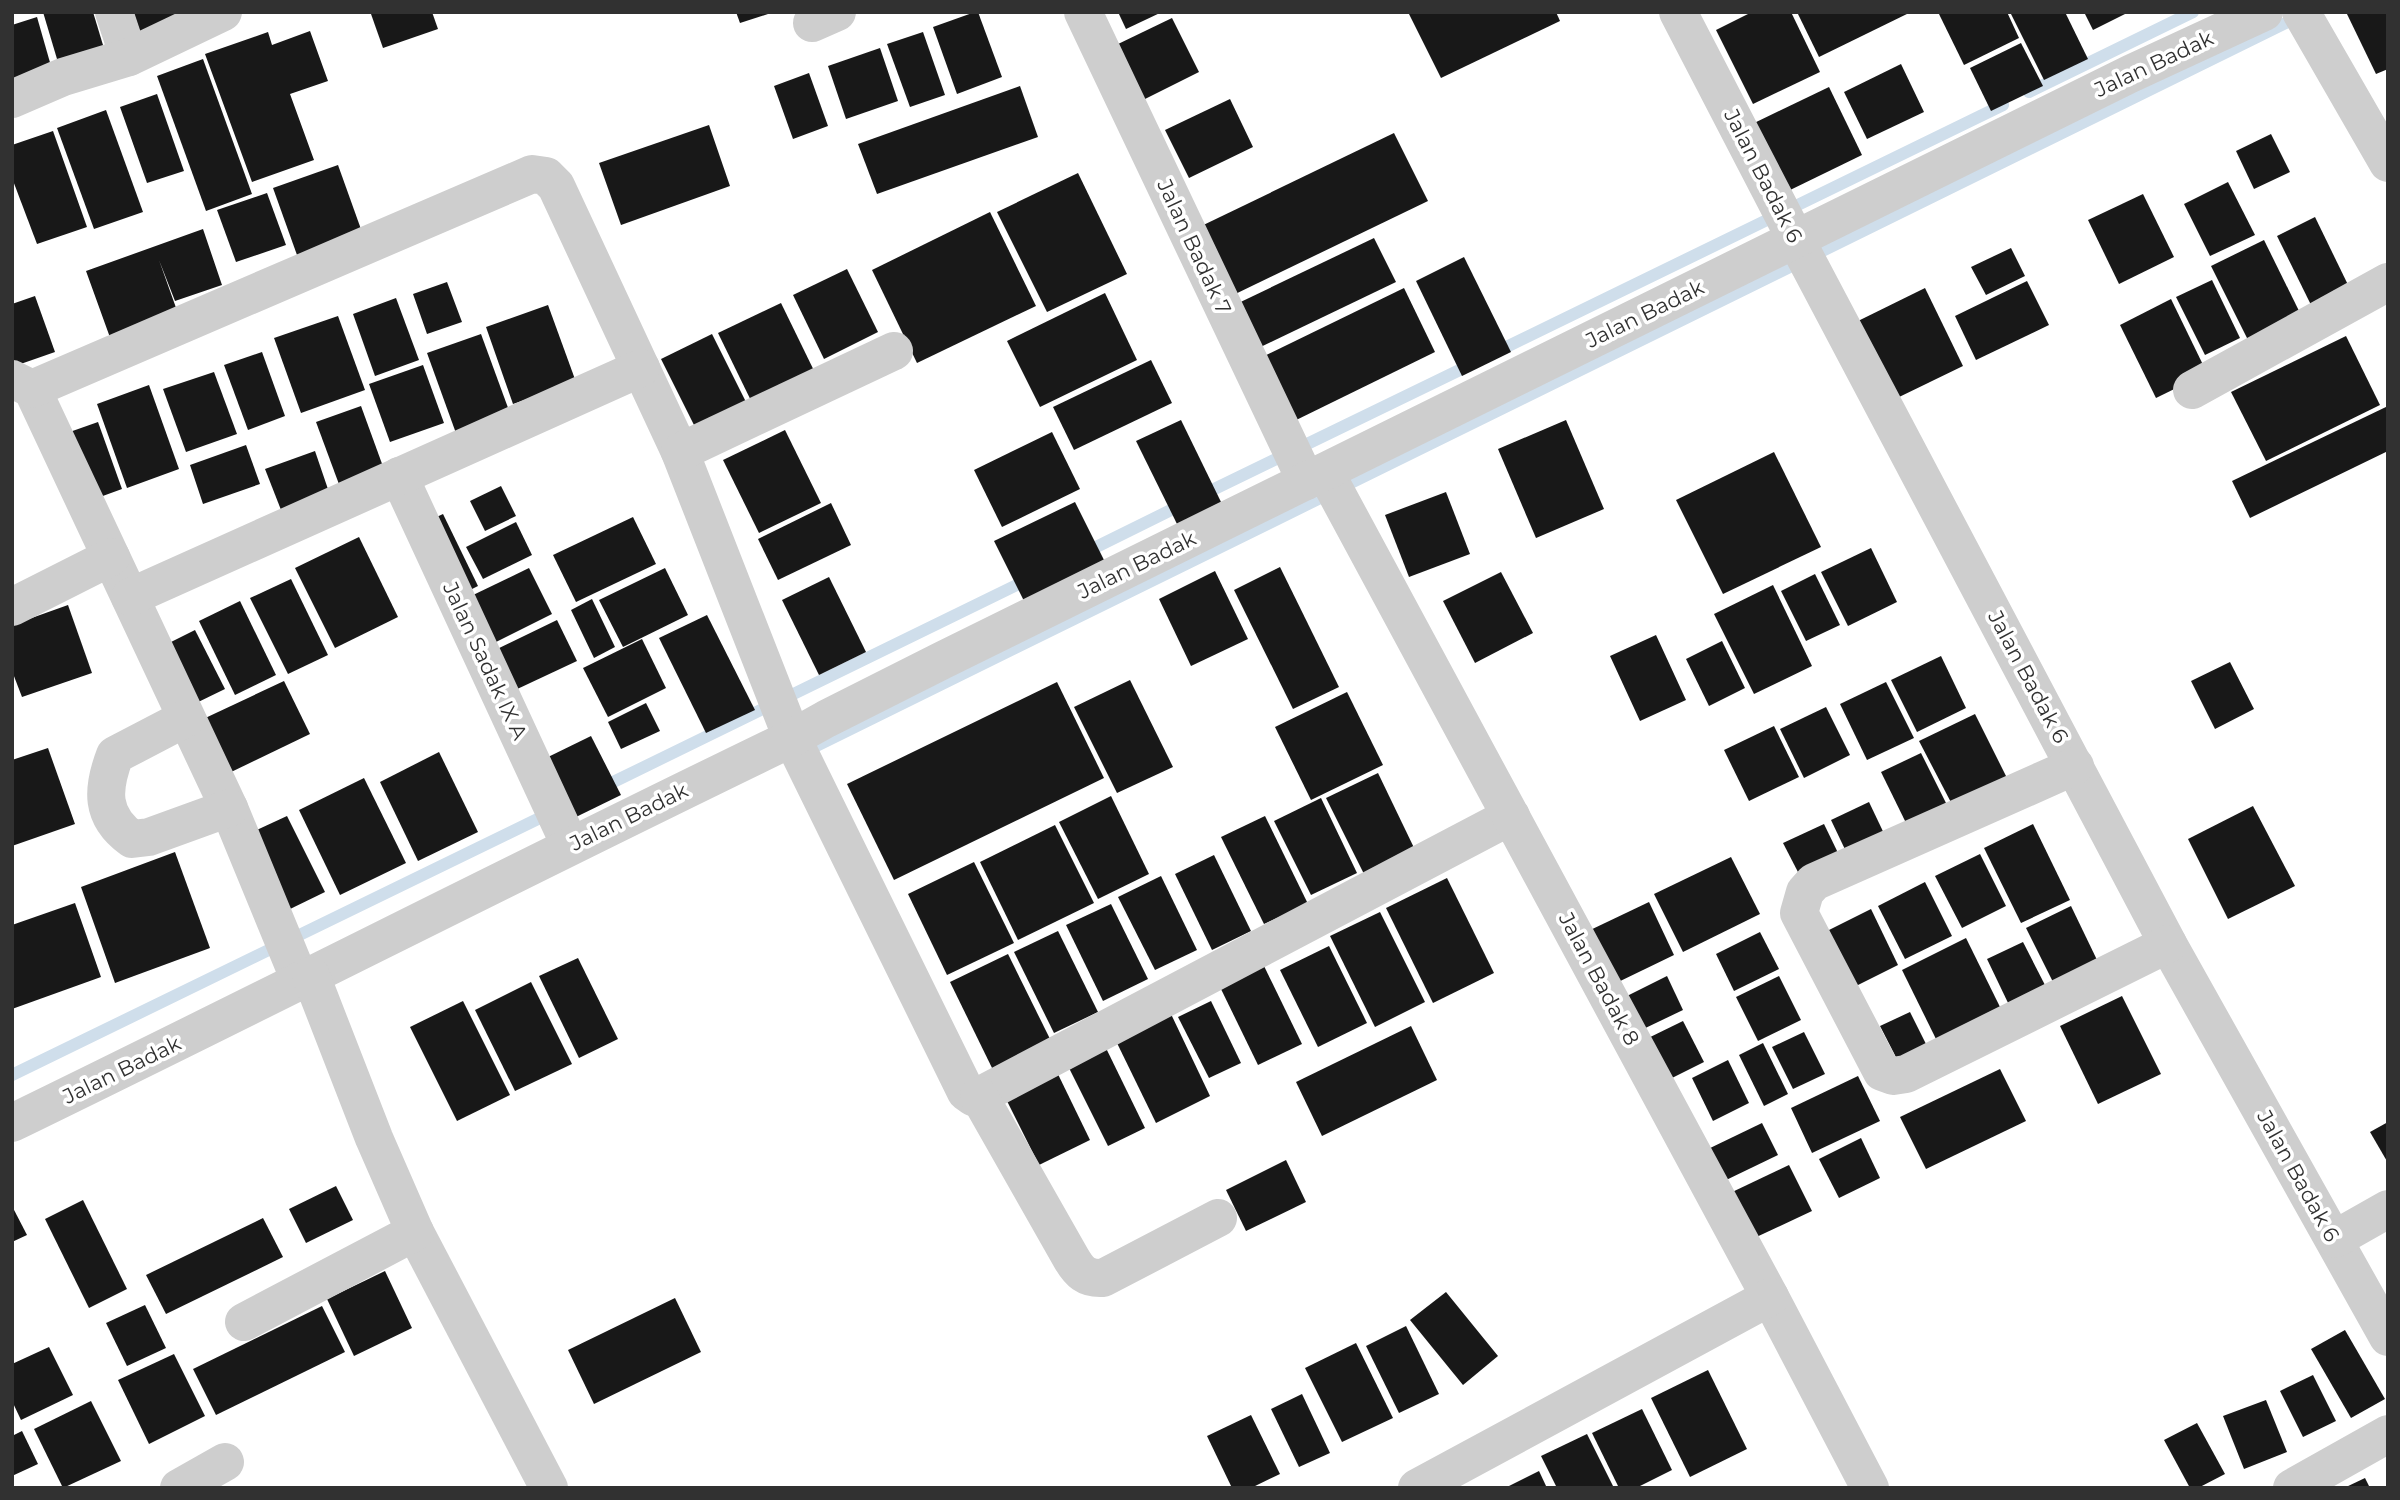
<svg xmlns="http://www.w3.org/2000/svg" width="2400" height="1500" viewBox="0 0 2400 1500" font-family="Montserrat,sans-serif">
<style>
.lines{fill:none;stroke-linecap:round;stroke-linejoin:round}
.stream{stroke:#cfdeeb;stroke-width:12}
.building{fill:#181818}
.minor{stroke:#cecece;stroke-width:38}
.labels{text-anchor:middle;stroke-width:7;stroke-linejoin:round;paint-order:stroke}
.street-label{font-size:21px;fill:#313131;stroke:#fff}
</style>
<rect width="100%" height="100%" fill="#fff"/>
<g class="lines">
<g class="stream">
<path d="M2029 92 2193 12"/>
<path d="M1494 353 2003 105"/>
<path d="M1202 495 1472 364"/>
<path d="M1082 554 1185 503"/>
<path d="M810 749 2298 17"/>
<path d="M601 788 1031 578"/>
<path d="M12 1075 550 813"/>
</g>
</g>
<g class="building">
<path d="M43 12H93L106 55 60 69Z"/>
<path d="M129 12H202L135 33Z"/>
<path d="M377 12H432L438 29 383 48 371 14Z"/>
<path d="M736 12H770L771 13 740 23Z"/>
<path d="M975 12H978L1002 77 957 94 933 27Z"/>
<path d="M1118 12H1162L1126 29Z"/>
<path d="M1408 12H1556L1560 21 1441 78Z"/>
<path d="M1752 12H1791L1820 72 1753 104 1716 30Z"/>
<path d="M1797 12H1911L1819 57Z"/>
<path d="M1938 12H2007L2019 38 1964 65Z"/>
<path d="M2010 12H2065L2088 59 2044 80Z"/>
<path d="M2084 12H2129L2093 30Z"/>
<path d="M2346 12H2388V69L2376 74Z"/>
<path d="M37 17 53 73 12 85V25Z"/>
<path d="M1172 18 1199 72 1143 100 1116 45Z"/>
<path d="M310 31 328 81 290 94 314 160 252 182 205 54 268 32 272 45Z"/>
<path d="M923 32 945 95 910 107 887 44Z"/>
<path d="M2021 43 2043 86 1991 111 1970 68Z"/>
<path d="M880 48 898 101 846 119 828 66Z"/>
<path d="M203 59 252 194 206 211 157 76Z"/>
<path d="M1901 64 1924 112 1867 139 1844 92Z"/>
<path d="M809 73 828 126 793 139 774 86Z"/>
<path d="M1020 86 1038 137 877 194 858 144Z"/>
<path d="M1829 87 1862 155 1784 193 1750 125Z"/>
<path d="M157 94 184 171 147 183 120 107Z"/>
<path d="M1230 99 1253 147 1189 178 1165 130Z"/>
<path d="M106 110 143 212 94 229 57 128Z"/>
<path d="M709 125 730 186 621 225 599 163Z"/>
<path d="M53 131 87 227 37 244 12 178V145Z"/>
<path d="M1394 133 1428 201 1227 298 1193 230Z"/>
<path d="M2271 134 2290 172 2254 189 2236 151Z"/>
<path d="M338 165 362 232 297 255 273 188Z"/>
<path d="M1078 173 1127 274 1047 312 997 212Z"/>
<path d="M2228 182 2255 235 2210 256 2184 204Z"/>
<path d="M267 193 286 245 236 262 217 210Z"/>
<path d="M2143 194 2174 257 2119 284 2088 220Z"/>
<path d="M990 212 1036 306 917 363 872 270Z"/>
<path d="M2315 217 2351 291 2313 309 2277 236Z"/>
<path d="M203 229 222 285 175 301 159 260 180 319 112 343 86 271Z"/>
<path d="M1374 238 1396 282 1250 352 1228 308Z"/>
<path d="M2264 240 2301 315 2248 340 2211 266Z"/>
<path d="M2011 248 2025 276 1986 295 1971 267Z"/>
<path d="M1464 257 1511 352 1462 376 1416 281Z"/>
<path d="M847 269 878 332 824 359 793 295Z"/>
<path d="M2212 280 2240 338 2205 355 2176 297Z"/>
<path d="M2027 281 2049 325 1976 360 1955 316Z"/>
<path d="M447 282 462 322 427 334 413 294Z"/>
<path d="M1404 288 1435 352 1286 425 1254 361Z"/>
<path d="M1925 288 1963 366 1895 399 1856 322Z"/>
<path d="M1105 293 1137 360 1040 407 1007 341Z"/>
<path d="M35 296 55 352 12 367V304Z"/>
<path d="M396 298 419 360 375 376 353 314Z"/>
<path d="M2171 299 2207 373 2156 398 2120 325Z"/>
<path d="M781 303 821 385 758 415 718 333Z"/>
<path d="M548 305 576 382 513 404 486 327Z"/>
<path d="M338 316 365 390 301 413 274 338Z"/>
<path d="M481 334 511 416 457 436 427 353Z"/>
<path d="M712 334 751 412 700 437 661 359Z"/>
<path d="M2346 336 2380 405 2266 461 2231 392Z"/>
<path d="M262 352 285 416 248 430 224 365Z"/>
<path d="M1151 360 1172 403 1074 450 1053 407Z"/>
<path d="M423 365 444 423 390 442 369 384Z"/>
<path d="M214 372 237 434 186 452 163 389Z"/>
<path d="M149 385 179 469 127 488 97 404Z"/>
<path d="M361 406 385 472 340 487 316 422Z"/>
<path d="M2388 406V451L2250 518 2232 481Z"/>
<path d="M1181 420 1222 504 1178 526 1136 441Z"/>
<path d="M1566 420 1604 509 1536 538 1498 449Z"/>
<path d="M98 422 122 489 89 501 64 434Z"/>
<path d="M785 430 821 503 759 533 723 460Z"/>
<path d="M1052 432 1080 489 1002 527 974 470Z"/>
<path d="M246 445 260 484 203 504 190 465Z"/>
<path d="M315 451 331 498 283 515 265 469Z"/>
<path d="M1774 452 1821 547 1723 594 1676 500Z"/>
<path d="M501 486 516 516 485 531 470 501Z"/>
<path d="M1446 492 1470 554 1409 577 1385 515Z"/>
<path d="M1075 502 1105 562 1024 601 994 541Z"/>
<path d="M831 503 851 545 778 580 758 539Z"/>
<path d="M443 514 478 586 462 594 426 522Z"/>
<path d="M633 517 656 564 576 602 553 555Z"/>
<path d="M516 522 532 555 483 579 466 547Z"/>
<path d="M359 537 398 617 335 648 295 568Z"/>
<path d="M1871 548 1897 602 1848 626 1821 572Z"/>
<path d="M1280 567 1339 687 1293 709 1234 590Z"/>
<path d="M529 568 552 614 494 643 471 596Z"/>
<path d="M665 568 688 615 623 647 599 600Z"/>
<path d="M1215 571 1248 639 1191 666 1159 599Z"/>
<path d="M1501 572 1533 633 1475 663 1443 601Z"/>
<path d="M1815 574 1840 625 1806 641 1781 591Z"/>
<path d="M829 577 866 652 819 675 782 600Z"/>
<path d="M291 579 328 655 288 674 250 598Z"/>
<path d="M1773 585 1812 666 1754 694 1714 614Z"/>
<path d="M592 599 615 647 594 658 571 610Z"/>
<path d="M240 601 276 675 235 695 199 621Z"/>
<path d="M68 605 92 673 22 697 12 671V625Z"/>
<path d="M707 615 755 710 706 733 659 638Z"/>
<path d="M557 620 577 661 513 691 493 651Z"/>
<path d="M195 630 225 689 190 706 161 647Z"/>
<path d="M1656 635 1686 700 1640 721 1610 656Z"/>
<path d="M642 639 666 688 608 717 583 668Z"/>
<path d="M1722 641 1745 688 1709 706 1686 659Z"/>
<path d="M1941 656 1966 708 1917 732 1891 680Z"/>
<path d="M2230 662 2254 709 2215 729 2191 681Z"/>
<path d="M1130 680 1173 767 1117 793 1074 707Z"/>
<path d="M284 681 310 734 227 774 201 720Z"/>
<path d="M1057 682 1104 778 894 880 847 784Z"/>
<path d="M1886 682 1914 738 1867 760 1840 704Z"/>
<path d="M1347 692 1383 765 1311 800 1275 727Z"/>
<path d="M646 703 660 731 621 749 608 722Z"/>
<path d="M1826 707 1850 755 1804 778 1780 729Z"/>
<path d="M1975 714 2011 786 1956 812 1919 741Z"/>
<path d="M1774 726 1799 777 1749 801 1724 750Z"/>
<path d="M591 736 621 795 576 817 546 758Z"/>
<path d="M48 748 75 824 12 846V760Z"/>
<path d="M439 752 478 832 418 861 380 782Z"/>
<path d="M1921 753 1948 807 1908 827 1881 772Z"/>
<path d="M1378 773 1417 854 1366 878 1326 798Z"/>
<path d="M364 778 406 863 340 895 299 810Z"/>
<path d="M1111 796 1149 874 1098 899 1059 822Z"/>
<path d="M1321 798 1357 873 1311 895 1274 821Z"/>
<path d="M1869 802 1889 844 1851 862 1831 820Z"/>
<path d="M2253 806 2295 886 2228 919 2188 839Z"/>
<path d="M287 816 325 892 286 911 248 834Z"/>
<path d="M1265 816 1308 904 1264 924 1221 837Z"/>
<path d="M1824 824 1839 855 1799 874 1783 843Z"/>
<path d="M2033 824 2070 900 2021 923 1984 848Z"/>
<path d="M1055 825 1094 903 1018 940 980 862Z"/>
<path d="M175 852 210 948 115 983 81 887Z"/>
<path d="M1980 854 2006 906 1962 928 1935 876Z"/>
<path d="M1214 855 1251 931 1212 950 1175 874Z"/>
<path d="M1731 857 1760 914 1683 952 1654 894Z"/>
<path d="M974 862 1014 943 947 975 908 894Z"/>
<path d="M1161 876 1197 950 1155 970 1118 897Z"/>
<path d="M1447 878 1494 973 1433 1003 1386 908Z"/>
<path d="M1925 882 1952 936 1905 959 1878 906Z"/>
<path d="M1649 902 1674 955 1610 986 1584 933Z"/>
<path d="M75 903 101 977 12 1009V925Z"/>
<path d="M1111 904 1148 979 1103 1001 1066 925Z"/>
<path d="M2071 906 2098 962 2054 984 2026 928Z"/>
<path d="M1871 909 1898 965 1854 987 1827 931Z"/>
<path d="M1380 912 1425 1002 1375 1027 1330 936Z"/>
<path d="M1058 931 1098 1012 1054 1033 1014 952Z"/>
<path d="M1760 932 1779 969 1734 991 1716 954Z"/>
<path d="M1966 938 2001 1009 1937 1041 1902 970Z"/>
<path d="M2023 942 2047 989 2010 1007 1987 959Z"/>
<path d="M1329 946 1367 1023 1318 1047 1280 970Z"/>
<path d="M1008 954 1052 1043 994 1072 950 982Z"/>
<path d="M578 958 618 1039 579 1058 539 976Z"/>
<path d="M1264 966 1302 1044 1258 1065 1220 987Z"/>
<path d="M1667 976 1683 1010 1635 1033 1619 1000Z"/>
<path d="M1779 976 1801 1020 1758 1041 1736 997Z"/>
<path d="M531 982 572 1064 515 1091 475 1010Z"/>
<path d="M2122 996 2161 1074 2098 1104 2060 1026Z"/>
<path d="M463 1001 510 1095 457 1121 410 1027Z"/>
<path d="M1211 1001 1241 1063 1209 1078 1178 1017Z"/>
<path d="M1910 1012 1928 1048 1899 1063 1880 1026Z"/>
<path d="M1171 1014 1210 1096 1156 1123 1116 1041Z"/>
<path d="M1683 1021 1704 1062 1658 1085 1638 1043Z"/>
<path d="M1411 1026 1437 1080 1322 1136 1296 1082Z"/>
<path d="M1804 1032 1825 1074 1793 1089 1772 1047Z"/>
<path d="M1763 1043 1788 1094 1764 1106 1739 1055Z"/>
<path d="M1104 1044 1145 1128 1108 1146 1066 1062Z"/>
<path d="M1728 1060 1749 1103 1713 1121 1692 1078Z"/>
<path d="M1054 1066 1090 1140 1039 1165 1002 1091Z"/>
<path d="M2000 1069 2026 1121 1926 1169 1900 1117Z"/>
<path d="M1858 1076 1880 1121 1812 1153 1791 1108Z"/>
<path d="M2388 1122V1163L2370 1132Z"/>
<path d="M1762 1123 1778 1155 1722 1182 1706 1150Z"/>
<path d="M1861 1138 1880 1178 1839 1198 1819 1159Z"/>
<path d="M1286 1160 1306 1202 1246 1231 1226 1190Z"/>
<path d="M1789 1165 1812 1211 1750 1240 1728 1194Z"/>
<path d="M336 1186 353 1220 306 1243 289 1209Z"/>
<path d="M83 1200 127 1289 89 1308 45 1219Z"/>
<path d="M12 1206 27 1235 12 1242Z"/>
<path d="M263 1218 283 1257 166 1314 146 1275Z"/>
<path d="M385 1271 412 1328 354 1356 327 1299Z"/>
<path d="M1446 1292 1498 1356 1463 1385 1410 1320Z"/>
<path d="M675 1298 701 1352 594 1404 568 1350Z"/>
<path d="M145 1305 166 1348 127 1366 106 1323Z"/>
<path d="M322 1306 345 1352 216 1415 193 1369Z"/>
<path d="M1406 1326 1439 1394 1399 1413 1366 1346Z"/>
<path d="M2345 1330 2385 1399 2351 1418 2311 1349Z"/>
<path d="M1356 1343 1393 1418 1342 1442 1305 1368Z"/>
<path d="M49 1347 73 1395 21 1420 12 1401V1364Z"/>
<path d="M174 1354 205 1416 149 1444 118 1380Z"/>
<path d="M1708 1370 1747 1449 1690 1477 1651 1398Z"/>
<path d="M2313 1375 2336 1421 2303 1437 2280 1391Z"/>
<path d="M1302 1394 1330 1453 1299 1467 1271 1409Z"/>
<path d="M2266 1400 2287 1452 2244 1469 2223 1416Z"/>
<path d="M91 1401 121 1461 63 1488 34 1429Z"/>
<path d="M1642 1409 1672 1470 1636 1488H1619L1592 1433Z"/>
<path d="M1251 1415 1280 1474 1251 1488H1232L1207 1436Z"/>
<path d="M2197 1423 2225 1474 2198 1488H2190L2164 1440Z"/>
<path d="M22 1431 38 1464 12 1476V1436Z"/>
<path d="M1587 1434 1614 1488H1557L1541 1456Z"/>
<path d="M1539 1471 1547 1488H1505Z"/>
<path d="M2365 1478 2370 1488H2344Z"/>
</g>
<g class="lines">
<g class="minor">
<path d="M114 12 129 57"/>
<path d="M1083 12 1306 481"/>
<path d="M1678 12 1806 259 2168 944 2388 1337"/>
<path d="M2301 12 2388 163"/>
<path d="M812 23 837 12"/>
<path d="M12 99 63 77 129 57 223 12"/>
<path d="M12 379 32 389 229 808 301 983"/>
<path d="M32 389 532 174 546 176 556 186 680 452 792 738 966 1092 973 1097 979 1096 1511 816"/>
<path d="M2192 390 2388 282"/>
<path d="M680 452 894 351"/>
<path d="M1325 472 1770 1297 1870 1488"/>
<path d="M399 476 570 845"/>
<path d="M130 597 641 368"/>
<path d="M12 607 111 557"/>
<path d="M186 718 115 755C102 789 100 816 132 839L149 837 229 808"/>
<path d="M2075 766 1814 882 1805 892 1799 913 1882 1072 1893 1076 1906 1074 2168 944"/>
<path d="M979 1096 1071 1258C1079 1272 1086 1279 1103 1278L1218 1218"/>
<path d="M12 1123C273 996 531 864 792 738L826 719 943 660 2130 74 2264 12"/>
<path d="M415 1232 549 1488"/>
<path d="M2335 1239 2388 1209"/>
<path d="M244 1322 415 1232 374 1138 311 976"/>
<path d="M179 1488 225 1462"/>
<path d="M1417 1488 1770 1297"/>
<path d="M2292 1488 2388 1434"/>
</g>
</g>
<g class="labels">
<g class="street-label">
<text transform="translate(2154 64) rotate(-25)" y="7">Jalan Badak</text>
<text transform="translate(1763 176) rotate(63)" y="7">Jalan Badak 6</text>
<text transform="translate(1194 247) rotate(65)" y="7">Jalan Badak 7</text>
<text transform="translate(1645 314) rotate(-26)" y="7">Jalan Badak</text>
<text transform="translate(1137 565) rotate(-26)" y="7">Jalan Badak</text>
<text transform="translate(485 661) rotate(65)" y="7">Jalan Sadak IX A</text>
<text transform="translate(2028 677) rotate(62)" y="7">Jalan Badak 6</text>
<text transform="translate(629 817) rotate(-26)" y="7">Jalan Badak</text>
<text transform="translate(1599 979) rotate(62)" y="7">Jalan Badak 8</text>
<text transform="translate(122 1070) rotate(-26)" y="7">Jalan Badak</text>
<text transform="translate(2298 1176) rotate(61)" y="7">Jalan Badak 6</text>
</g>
</g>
<rect width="2400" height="1500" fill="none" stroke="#313131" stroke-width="28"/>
</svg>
